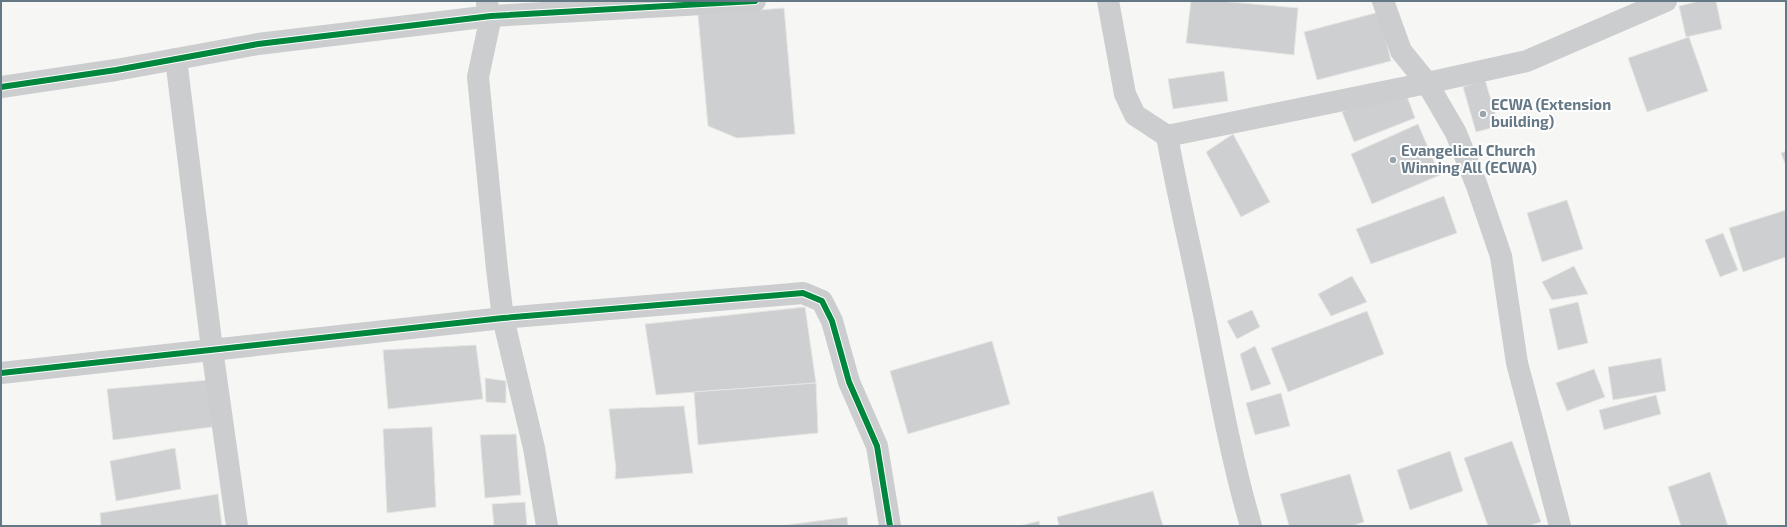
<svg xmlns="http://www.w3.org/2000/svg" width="1787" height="527" viewBox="0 0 1787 527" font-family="'Exo 2',sans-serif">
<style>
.building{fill:#cdcfd0;stroke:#e6e6e4}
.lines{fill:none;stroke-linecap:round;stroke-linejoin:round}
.minor{stroke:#cccdce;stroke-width:22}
.cycleway-casing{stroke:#fff;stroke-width:8}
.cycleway{stroke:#00873e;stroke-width:6}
.poi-dot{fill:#98a4ad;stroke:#fff;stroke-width:1.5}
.labels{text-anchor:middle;stroke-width:4;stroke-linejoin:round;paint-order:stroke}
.poi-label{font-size:15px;font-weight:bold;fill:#657886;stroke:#fff;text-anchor:start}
</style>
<rect width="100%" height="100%" fill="#f6f6f5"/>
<g class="building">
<path d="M1191 1H1220L1298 8 1294 55 1186 43Z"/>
<path d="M1700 1H1716L1722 29 1686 37 1679 6Z"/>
<path d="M784 8 795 134 737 138 708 126 698 15Z"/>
<path d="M1379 12 1391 61 1317 80 1304 32Z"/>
<path d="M1689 37 1708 91 1647 112 1628 58Z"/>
<path d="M1224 71 1228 101 1173 109 1168 79Z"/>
<path d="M1485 80 1499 126 1476 132 1463 87Z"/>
<path d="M1404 88 1415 118 1354 142 1342 112Z"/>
<path d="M1418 124 1440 175 1372 204 1351 154Z"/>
<path d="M1233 134 1270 202 1241 217 1206 152Z"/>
<path d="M1786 151V166L1781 153Z"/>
<path d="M1444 196 1457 233 1371 264 1356 229Z"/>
<path d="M1567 200 1583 249 1542 262 1527 213Z"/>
<path d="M1786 210V257L1743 272 1729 228Z"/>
<path d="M1723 233 1738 270 1720 277 1705 240Z"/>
<path d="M1574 266 1588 294 1552 300 1542 282Z"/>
<path d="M1352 276 1367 302 1331 316 1318 294Z"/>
<path d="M1578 302 1588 343 1558 350 1549 309Z"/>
<path d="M805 307 816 383 656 395 645 324Z"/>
<path d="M1252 310 1260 327 1237 339 1227 321Z"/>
<path d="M1367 311 1384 354 1288 392 1271 348Z"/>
<path d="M992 341 1010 404 908 434 890 371Z"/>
<path d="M476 345 483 399 388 409 383 350Z"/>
<path d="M1255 346 1271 384 1251 391 1240 354Z"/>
<path d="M1661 358 1666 391 1613 400 1608 367Z"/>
<path d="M1594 369 1605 397 1567 411 1556 383Z"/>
<path d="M485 378 506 381V403L486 402Z"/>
<path d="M209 380 212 427 113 440 107 389Z"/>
<path d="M816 383 818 433 698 445 694 392Z"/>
<path d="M1281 393 1290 426 1255 435 1246 403Z"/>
<path d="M1656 395 1661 414 1604 430 1599 410Z"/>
<path d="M684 406 693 473 615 479 616 469 609 409Z"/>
<path d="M432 427 436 507 387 513 383 429Z"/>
<path d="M516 434 521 495 485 498 480 435Z"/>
<path d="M1512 441 1541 522 1528 526H1488L1464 458Z"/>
<path d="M175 448 181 489 116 501 110 461Z"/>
<path d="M1450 451 1463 491 1410 510 1397 470Z"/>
<path d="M1710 472 1728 526H1681L1668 487Z"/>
<path d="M1350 474 1364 522 1352 526H1289L1280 494Z"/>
<path d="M1153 491 1163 526H1059L1057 517Z"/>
<path d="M218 494 222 526H101L100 513Z"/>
<path d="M525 502 527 526H494L492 504Z"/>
<path d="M847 517 848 526H780Z"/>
<path d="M1039 521 1040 526H1019Z"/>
</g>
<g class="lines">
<g class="minor">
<path d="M1108 1 1125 94 1135 115 1167 136C1178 197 1193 258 1205 319 1219 389 1231 458 1251 526"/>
<path d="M1383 1 1401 51 1427 83 1456 133 1477 186 1501 256 1517 363 1560 526"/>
<path d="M487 4 491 16 478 77 497 269 503 318 534 448 547 526"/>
<path d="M176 59 212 349 237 526"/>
<path d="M1 87 116 70 258 44 491 16 755 1"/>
<path d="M1167 136 1427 83 1527 61 1666 1"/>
<path d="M1 373 503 318 803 293 822 301 832 321 849 382 877 446 890 526"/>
</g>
<defs>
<g id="cycleway">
<path d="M1 87 116 70 258 44 491 16 755 1"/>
<path d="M1 373 503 318 803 293 822 301 832 321 849 382 877 446 890 526"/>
</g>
</defs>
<use href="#cycleway" class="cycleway-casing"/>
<use href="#cycleway" class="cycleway"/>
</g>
<g class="poi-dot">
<circle cx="1483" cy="114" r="4"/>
<circle cx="1393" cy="160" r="4"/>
</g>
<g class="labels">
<g class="poi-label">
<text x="1491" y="110">ECWA (Extension<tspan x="1491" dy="17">building)</tspan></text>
<text x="1401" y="156">Evangelical Church<tspan x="1401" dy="17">Winning All (ECWA)</tspan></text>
</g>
</g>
<rect width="1787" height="527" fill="none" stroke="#657886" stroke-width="4"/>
</svg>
